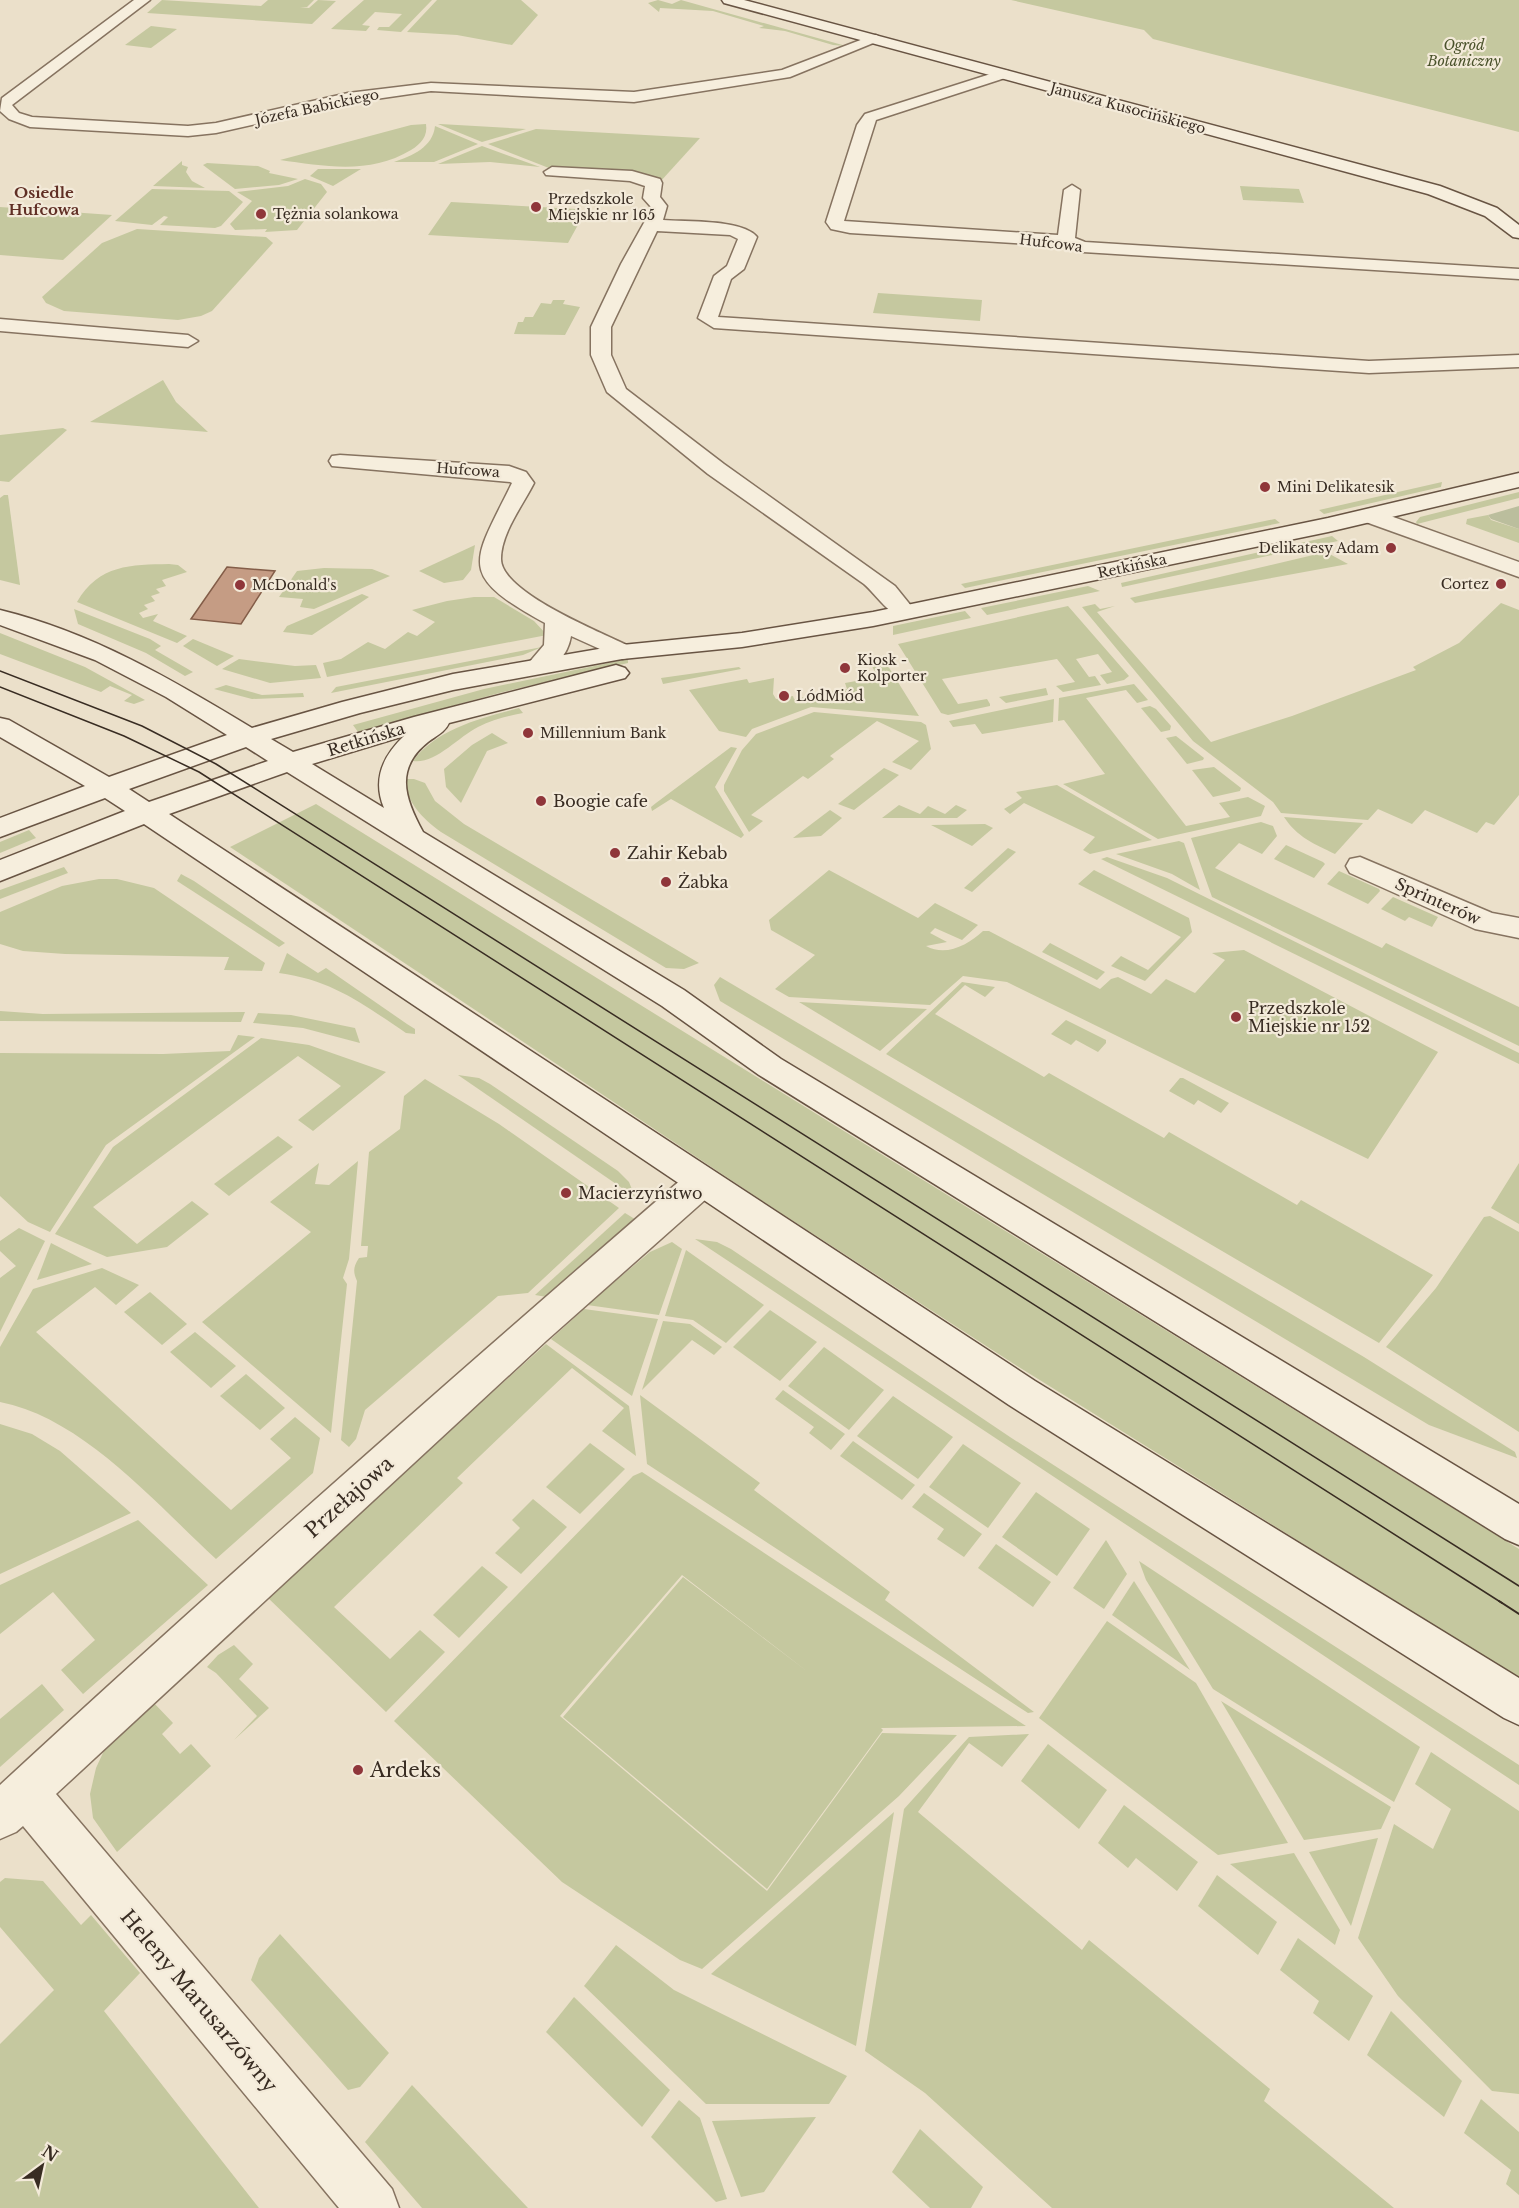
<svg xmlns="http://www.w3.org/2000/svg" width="1519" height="2208" viewBox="0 0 1519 2208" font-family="'Libre Baskerville',serif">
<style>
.green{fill:#c5c89f}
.cemetery{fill:#bbbe9d}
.building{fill:#c59c84;stroke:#835d48;stroke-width:1.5}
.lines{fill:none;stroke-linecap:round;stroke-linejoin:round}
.street-casing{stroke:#867360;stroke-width:3}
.secondary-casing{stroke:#685443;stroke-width:3}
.street{fill:#f6eedd;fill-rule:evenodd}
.secondary{fill:#f6eedd;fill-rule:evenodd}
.tram-far1{stroke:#382c22;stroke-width:1.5}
.tram{stroke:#382c22;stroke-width:2}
.poi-dot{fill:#8f363a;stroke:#f3ead9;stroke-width:2}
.labels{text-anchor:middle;stroke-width:4.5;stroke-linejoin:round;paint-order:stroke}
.far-park-label{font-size:14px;font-style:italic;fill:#4a522b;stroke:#f3ead9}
.far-street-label{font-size:14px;fill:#382c22;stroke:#f3ead9}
.far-poi-label{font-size:14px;fill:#382c22;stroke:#f3ead9;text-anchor:start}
.far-neighbourhood-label{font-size:15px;font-weight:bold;fill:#602f25;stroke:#f3ead9}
.street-label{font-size:16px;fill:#382c22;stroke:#f3ead9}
.poi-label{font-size:16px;fill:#382c22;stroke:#f3ead9;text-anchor:start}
.near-street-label{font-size:20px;fill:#382c22;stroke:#f3ead9}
.near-poi-label{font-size:20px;fill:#382c22;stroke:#f3ead9;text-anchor:start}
</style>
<rect width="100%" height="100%" fill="#ebe0ca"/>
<g class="green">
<path d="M162 0 261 6 268 0H314L307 7H300L309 8 318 0 336 1 312 24 147 13Z"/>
<path d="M364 0H432L401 32 377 30 379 27H389L402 14 375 12 362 25 370 26 366 31 331 29Z"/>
<path d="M437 0H521L538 15 512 45 457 35 407 32Z"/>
<path d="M658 0 672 4 681 0 846 46 833 45 785 31 759 28 764 26 713 11 660 8 659 12 648 3Z"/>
<path d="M1011 0H1519V132L1153 39 1144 30Z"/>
<path d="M151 26 177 29 151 48 125 45Z"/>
<path d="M426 124C428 136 421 144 411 150 370 175 324 166 280 160L411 125Z"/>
<path d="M438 124H440L526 129 482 142Z"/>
<path d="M435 126 478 144 434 162H394C412 156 433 147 435 126Z"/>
<path d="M536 129 700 138 660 182 554 170 488 144Z"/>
<path d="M482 146 540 167 490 162 438 164Z"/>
<path d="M182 161V165L188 167 186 172 192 181 205 188 153 186Z"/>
<path d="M207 163 258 166 270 171 269 173 298 179 279 185 235 189 203 165Z"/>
<path d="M318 169H361L333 186 310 176Z"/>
<path d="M305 179 321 184 327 192 297 230 265 232 267 229 235 230 230 224 252 201 237 192 288 186Z"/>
<path d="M1240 186 1299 189 1304 203 1243 200Z"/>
<path d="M152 189 229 191 243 202 221 226 215 228 160 225 168 217 164 216 152 225 115 221Z"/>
<path d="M451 202 576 209 568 222 579 223 568 243 428 235Z"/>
<path d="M0 207 112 215 63 260 0 255Z"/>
<path d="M137 229 266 237 273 243 212 311 201 316 178 320 64 311 46 303 42 297 102 243Z"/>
<path d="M878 293 982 300 980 321 873 313Z"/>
<path d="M553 300H565L563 304 580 307 565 335 514 334 518 322H523L525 317H533L541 303 551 304Z"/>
<path d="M163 380 176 402 208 432 90 422Z"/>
<path d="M63 428 67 430 9 482 0 481V435Z"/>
<path d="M1442 482 1441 487 1324 514 1319 510Z"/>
<path d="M1519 492V498L1417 524 1416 522 1420 517Z"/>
<path d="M4 495H8L20 585 0 580V498Z"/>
<path d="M1488 515 1491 520 1519 529V543L1466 524 1467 519Z"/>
<path d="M1275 519 1280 523 965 588 961 584Z"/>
<path d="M1332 536 1338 541 1122 587 1121 583Z"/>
<path d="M475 545 471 570 463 580 444 583 419 571Z"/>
<path d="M1326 552 1348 564 1135 603 1130 598Z"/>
<path d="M169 564 178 565 187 572 162 580 166 586 156 589 160 593 151 596 155 601 144 605 148 609 139 613 143 618 158 614 153 621 187 636 177 643 77 602C99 564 131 565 169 564Z"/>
<path d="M324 568 372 569 390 576 314 609 300 607 303 599 279 597 297 571Z"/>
<path d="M1088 586 1100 591 987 615 981 608Z"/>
<path d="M362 594 369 597 312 635 283 632 287 626Z"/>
<path d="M474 597H494L534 621 547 635 327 677 323 663 341 659 368 642 385 649 408 632 417 636 435 622 412 610 447 601Z"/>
<path d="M1501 603 1519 610V795L1494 825 1486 822 1477 833 1425 810 1412 824 1378 809 1368 820 1281 813 1273 802 1193 741 1082 607 1095 604 1100 609 1115 606 1097 612 1211 742 1292 716 1416 670 1413 667 1459 643Z"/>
<path d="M1068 606 1129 676 1124 680 1107 684 1100 675 1112 672 1098 654 1076 659 1089 677 1095 676 1101 685 1063 692 1056 686 1075 682 1057 659 942 679 958 704 987 699 990 704V706L948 715 941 713 898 644Z"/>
<path d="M74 609 150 639 161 646 155 650 193 672 185 676 146 653 78 624Z"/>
<path d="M965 611 971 618 893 635V626Z"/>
<path d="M0 633 85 667 145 700 134 704 124 701 132 695 110 686 101 692 0 654Z"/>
<path d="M193 639 234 656 217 666 183 646Z"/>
<path d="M542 647 523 655 331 693 336 687Z"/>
<path d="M883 658 919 716 811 707 752 729 746 737 719 731 689 690 747 679 749 683 774 678 773 694 776 699 793 696 794 699 847 689 845 683 878 677 869 661Z"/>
<path d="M239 659 295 666 316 665 321 678 270 683 222 669Z"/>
<path d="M628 659V663L503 692 358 732 353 725 484 689Z"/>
<path d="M739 667 741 669 663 684 661 678Z"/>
<path d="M1134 684 1148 700 1137 703 1126 690 1086 698 1186 826 1230 817 1219 803 1248 797 1265 806 1261 816 1158 839 1063 784 1105 774 1064 720 1058 721 1059 698Z"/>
<path d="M226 685 262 695 303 693 304 697 252 699 214 689Z"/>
<path d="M1046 688 1048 695 1006 703 999 697Z"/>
<path d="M1054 699 1053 722 982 734 975 724 953 727 949 721Z"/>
<path d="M1150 706 1156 709 1171 726 1170 730 1161 732 1141 708Z"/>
<path d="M519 708 523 713C508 716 493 719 478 727 458 737 436 764 413 761 437 728 482 718 519 708Z"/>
<path d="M814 712 921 722 926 725 931 749 911 770 892 762 919 741 877 721 830 756 834 759 808 779 803 776 751 815 763 821 749 832 724 791V785L742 750 756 734Z"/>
<path d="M492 733 508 743 487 751 461 803 446 787 444 769 472 745Z"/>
<path d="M1176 736 1204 758 1203 760 1187 764 1166 738Z"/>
<path d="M731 747 737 748 715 787 744 835 741 838 671 799 652 811 651 807 656 803Z"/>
<path d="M1214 767 1241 788 1240 791 1213 797 1192 770Z"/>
<path d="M884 768 899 775 854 810 838 804Z"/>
<path d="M404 779H414L425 783 435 801 464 824 699 963 684 969 666 968 441 832C421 817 408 804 404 779Z"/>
<path d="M1057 785 1150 839 1152 840 1090 854 1083 850 1095 837 1024 803 1010 814 1004 809 1022 798 1016 792Z"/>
<path d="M316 804 1519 1549V1678L1014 1364 767 1204 230 847Z"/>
<path d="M899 805 920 814 928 806 945 814 956 805 967 810 957 818H882Z"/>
<path d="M830 810 842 818 821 836 793 838Z"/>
<path d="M1284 817 1363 823 1335 854C1314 844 1297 837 1284 817Z"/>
<path d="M1261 822 1273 826 1277 836 1262 854 1239 843 1215 868 1382 948 1386 943 1519 1007V1046L1212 897 1191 838Z"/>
<path d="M985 824 993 828 972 846 931 825Z"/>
<path d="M29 830 36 838 0 853V842Z"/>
<path d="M1179 841 1184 843 1200 890 1172 874 1116 854Z"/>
<path d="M1286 845 1323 862 1325 864 1314 878 1274 859Z"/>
<path d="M1008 848 1016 852 972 892 964 888Z"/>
<path d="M1107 857 1167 878 1519 1053V1064L1101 859Z"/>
<path d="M64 867 68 873 0 899V890Z"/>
<path d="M829 870 918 918 935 903 978 925 962 940 935 928 930 933 947 942 926 946C946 957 968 945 983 931H989L1100 989 1111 979 1118 977 1151 994 1166 979 1195 993 1225 960 1212 953 1244 950 1438 1052 1368 1159 1007 982 963 976 930 1005 789 997 775 989 815 955 771 930 769 920Z"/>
<path d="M1094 870 1189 918 1192 932 1145 981 1111 966 1121 956 1148 970 1181 937 1078 884Z"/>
<path d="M1339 871 1379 889 1380 891 1368 904 1327 884Z"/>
<path d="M181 874 194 881 285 943 279 947 177 881Z"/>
<path d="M99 879H117L154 888 265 963 262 971 224 970 229 957 65 954 23 951 0 944V912L62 886Z"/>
<path d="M1393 897 1438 917 1432 927 1409 917 1405 921 1381 909Z"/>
<path d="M1050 943 1105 972 1097 980 1042 952Z"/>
<path d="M287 953 318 973 326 968 407 1024 415 1029V1034L406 1033C363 1004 332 980 279 973Z"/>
<path d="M720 977 1364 1357 1515 1452 1517 1458 1429 1425 720 1001 714 985Z"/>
<path d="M962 982 995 987 985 997 965 985 935 1014 1044 1077 1049 1073 1164 1138 1169 1132 1297 1205 1301 1200 1433 1275 1379 1343 886 1054Z"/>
<path d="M799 1002 927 1009 880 1051Z"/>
<path d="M0 1011 43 1014 245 1012 241 1022 0 1021Z"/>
<path d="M258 1013 291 1015 355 1028 360 1043 303 1028 253 1023Z"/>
<path d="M1066 1020 1106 1040V1043L1098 1052 1076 1040 1071 1045 1051 1034Z"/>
<path d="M238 1035 255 1037 106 1145 50 1232 28 1222 0 1196V1053L163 1054 230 1051Z"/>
<path d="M261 1038 309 1045 386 1072 313 1131 298 1120 341 1086 298 1056 93 1207 137 1244 192 1201 209 1214 167 1247 107 1257 55 1234 113 1147Z"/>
<path d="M458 1075 479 1078 490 1084 618 1171 629 1182 635 1197Z"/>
<path d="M1180 1078H1183L1229 1103 1221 1113 1198 1100 1194 1105 1169 1091Z"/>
<path d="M425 1079 499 1124 619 1208 528 1293 498 1296 365 1410 356 1439 349 1447 341 1440 357 1281C353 1272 353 1267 359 1258L367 1257 368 1246H361L369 1152 400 1129 404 1096Z"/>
<path d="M278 1136 293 1147 229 1196 214 1184Z"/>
<path d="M358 1161 349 1259 343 1278 347 1284 331 1433 202 1322 311 1232 270 1202 319 1163 315 1184 329 1185Z"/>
<path d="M1519 1163V1224L1491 1208Z"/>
<path d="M625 1213 638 1221 553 1298 535 1295Z"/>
<path d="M1490 1216 1519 1232V1432L1386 1347 1436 1288 1484 1217Z"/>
<path d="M19 1228 45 1241 0 1332V1278L16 1266 0 1251V1241Z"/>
<path d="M695 1239 717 1242 731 1249 1010 1437 1519 1765V1785Z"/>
<path d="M672 1242 682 1249 659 1315 587 1305 650 1252Z"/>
<path d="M51 1243 92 1264 37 1280Z"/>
<path d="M686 1250 764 1305 726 1343 693 1320 665 1316Z"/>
<path d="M102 1268 139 1285 116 1305 95 1287 36 1332 231 1510 291 1458 270 1439 295 1417 320 1438 313 1473 216 1559C155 1503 83 1418 0 1402V1347L33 1289Z"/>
<path d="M150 1292 187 1324 162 1345 124 1312Z"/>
<path d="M584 1309 658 1319 632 1396 551 1339Z"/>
<path d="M770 1310 817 1342 780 1381 733 1347Z"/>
<path d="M663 1321 690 1324 722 1347 714 1355 692 1340 642 1390Z"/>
<path d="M195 1332 236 1366 211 1388 170 1352Z"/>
<path d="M546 1344 629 1406 636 1456 602 1431 624 1408 572 1368 457 1478 463 1483 334 1607 390 1659 420 1630 445 1652 386 1712 266 1596Z"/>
<path d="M824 1347 884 1390 849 1430 788 1386Z"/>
<path d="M246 1374 285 1408 260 1430 220 1396Z"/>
<path d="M783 1390 845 1434 831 1450 809 1433 814 1427 775 1399Z"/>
<path d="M640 1395 760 1483 754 1490 890 1592 885 1600 1034 1712 1028 1713 647 1464Z"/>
<path d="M893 1396 953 1437 918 1479 857 1436Z"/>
<path d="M0 1424 32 1434 60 1451 131 1513 0 1574Z"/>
<path d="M853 1441 915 1485 902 1500 840 1456Z"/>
<path d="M590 1443 625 1469 580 1514 546 1487Z"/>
<path d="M963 1444 1021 1483 988 1528 929 1487Z"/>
<path d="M642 1472 1026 1726 881 1728 883 1730 767 1889 563 1717 683 1577 808 1672 682 1575 560 1716 767 1891 882 1733 957 1735 899 1796 702 1969 680 1960 562 1882 394 1721 633 1476Z"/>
<path d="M1036 1492 1090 1529 1057 1576 1002 1537Z"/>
<path d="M924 1493 982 1534 964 1557 937 1539 944 1529 912 1507Z"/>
<path d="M533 1499 567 1527 521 1574 495 1553 520 1528 512 1520Z"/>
<path d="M138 1520 208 1585 83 1694 61 1670 95 1640 53 1592 0 1634V1585Z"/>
<path d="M1106 1540 1127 1574 1104 1609 1073 1588Z"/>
<path d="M996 1544 1051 1582 1033 1607 978 1568Z"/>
<path d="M1139 1561 1420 1747 1394 1802 1213 1689 1146 1580Z"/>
<path d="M482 1566 508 1587 459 1638 433 1615Z"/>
<path d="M1134 1581 1190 1670 1112 1615Z"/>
<path d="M1107 1621 1196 1683 1288 1843 1218 1855 1039 1718Z"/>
<path d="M234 1645 253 1664 239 1679 269 1708 234 1740 257 1716 216 1673 207 1667 218 1655Z"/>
<path d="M42 1684 64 1710 0 1767V1719Z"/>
<path d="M1221 1701 1391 1807 1381 1829 1304 1840Z"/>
<path d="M153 1702 173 1723 162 1734 180 1754 191 1744 211 1766 117 1852 93 1818 90 1794 96 1768 108 1742Z"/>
<path d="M1029 1734 1002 1767 969 1743 918 1812 1082 1950 1089 1940 1270 2089 1264 2101 1394 2208H1052L925 2093 865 2051 904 1809 969 1737Z"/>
<path d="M1048 1744 1107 1790 1079 1829 1021 1781Z"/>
<path d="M1431 1752 1519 1811V2094L1492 2091 1398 1996 1358 1938 1394 1824 1433 1849 1451 1809 1415 1784Z"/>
<path d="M1124 1805 1198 1862 1177 1891 1136 1858 1128 1868 1098 1843Z"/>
<path d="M894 1812 856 2046 711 1974Z"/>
<path d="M1378 1838 1351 1926 1309 1852Z"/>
<path d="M1294 1853 1340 1930 1335 1945 1230 1864Z"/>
<path d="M1217 1875 1277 1922 1258 1955 1198 1906Z"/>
<path d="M5 1878 43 1881 81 1925 91 1915 140 1973 104 2011 259 2208H0V2044L54 1990 0 1927V1882Z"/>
<path d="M280 1934 389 2053 360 2087 348 2090 251 1980 259 1958Z"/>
<path d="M1298 1938 1373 1996 1349 2041 1313 2013 1319 2001 1280 1970Z"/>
<path d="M616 1945 674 1990 847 2076 829 2104H706L584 1986Z"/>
<path d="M574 1997 670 2090 642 2127 546 2032Z"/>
<path d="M1391 2011 1462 2081 1444 2117 1367 2055Z"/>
<path d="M412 2085 528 2208H422L365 2142Z"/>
<path d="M1481 2099 1519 2132V2195L1506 2184 1511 2170 1464 2133Z"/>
<path d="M679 2100 700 2118 727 2199 716 2202 651 2137Z"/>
<path d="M816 2117 764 2192 741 2197 712 2121Z"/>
<path d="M920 2129 983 2187 971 2208H930L892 2172Z"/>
</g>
<path class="cemetery" d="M1519 506V529L1491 519 1488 515Z"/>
<path class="building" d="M227 567 275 571 241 624 191 619Z"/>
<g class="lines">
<defs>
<g id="street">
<path d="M134 0H150L12 105 19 113 32 117 188 126 216 123 348 93 431 83 634 92 782 70 871 36 876 35 883 39 790 77 634 102 431 91 348 103 216 133 188 136 30 127 9 119 0 111 2 98Z"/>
<path d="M1003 70 1008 71 1010 74 1008 77 876 120 844 221 1058 235 1064 190 1072 185 1080 190 1075 238 1085 242 1519 269V279L1083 252 1064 246 850 233 831 229 826 222 857 125 865 114Z"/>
<path d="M552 167 632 171 660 179 662 183 660 197 667 206 663 220C685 222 743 219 757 237L744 269 731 279 718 317 1369 361 1519 355V367L1369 373 714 328 698 318 714 276 727 266 738 239 730 235 657 231 611 327V355L626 389 724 464 895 586 916 612 913 617C892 622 879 597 864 584L708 474 607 392 591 355V327L621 264 650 212 651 207 643 198 645 186 630 181 546 175 544 172Z"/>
<path d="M0 319 188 335 198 341 188 347 0 331Z"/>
<path d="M340 455 509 466 526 472 534 483C523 505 501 533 501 559 501 593 603 633 631 647L634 652 631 657 622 659 571 636C568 656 551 675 531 670L527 665 544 645 545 623C455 574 473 563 512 483L510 482 332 466 329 461 332 456Z"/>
<path d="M1371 509 1519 562V577L1363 521 1360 516 1363 511Z"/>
<path d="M1360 857 1492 913 1519 918V938L1475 929 1350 873 1346 866 1350 859Z"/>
<path d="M702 1168 714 1172 719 1182 714 1192 546 1341 56 1794 392 2189 399 2208H339L23 1826 16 1832 0 1839V1785C226 1576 457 1373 690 1172Z"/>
</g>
<g id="secondary">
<path d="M722 0H744L1440 186 1497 208 1519 225V238L1513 237 1485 216 1428 194 724 3Z"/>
<path d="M1519 473V487L1328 532 873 626 742 647 622 659 453 690 360 713 271 739 293 752 414 717 616 665 625 668 629 673 625 678 449 723C445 732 436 736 428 742 394 769 405 799 423 832L684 990 781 1059 1519 1504V1545L1505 1539 759 1075 662 1006 287 772 169 814 1035 1381 1519 1678V1725L1504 1718 1009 1405 144 824 0 881V860L125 811 105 798 0 837V818L85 786 0 737V718L9 720 109 777 227 735 166 697 95 660 0 625V610C91 632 173 680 252 728L342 702 453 674 622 645 742 633 873 612 1328 518ZM404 736C383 756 372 779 384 808L312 764ZM246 747 268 761 149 802 129 789Z"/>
</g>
</defs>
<use href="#street" class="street-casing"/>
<use href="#secondary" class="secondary-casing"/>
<use href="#street" class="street"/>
<use href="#secondary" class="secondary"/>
<g class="tram-far1">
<path d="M0 671 142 726 216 764 1519 1586"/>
<path d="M0 687 124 736 199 772 1502 1603"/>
</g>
<path class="tram" d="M1499 1601 1519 1614"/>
</g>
<g class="poi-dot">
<circle cx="536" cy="207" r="6"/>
<circle cx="261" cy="214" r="6"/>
<circle cx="1265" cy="487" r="6"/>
<circle cx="1391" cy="548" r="6"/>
<circle cx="1501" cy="584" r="6"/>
<circle cx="240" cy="585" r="6"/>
<circle cx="845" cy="668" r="6"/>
<circle cx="784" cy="696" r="6"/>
<circle cx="528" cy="733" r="6"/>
<circle cx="541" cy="801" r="6"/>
<circle cx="615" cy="853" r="6"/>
<circle cx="666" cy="882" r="6"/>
<circle cx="1236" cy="1017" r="6"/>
<circle cx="566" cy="1193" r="6"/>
<circle cx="358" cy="1770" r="6"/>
</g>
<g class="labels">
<g class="far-park-label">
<text x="1464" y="50">Ogród<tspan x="1464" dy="16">Botaniczny</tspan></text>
</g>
<g class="far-street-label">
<text transform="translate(317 107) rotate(-12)" y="5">Józefa Babickiego</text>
<text transform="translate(1128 108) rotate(15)" y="5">Janusza Kusocińskiego</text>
<text transform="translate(1051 243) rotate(7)" y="5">Hufcowa</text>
<text transform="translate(468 470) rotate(4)" y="5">Hufcowa</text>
<text transform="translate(1132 566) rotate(-12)" y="5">Retkińska</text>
</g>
<g class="far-poi-label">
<text x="548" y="204">Przedszkole<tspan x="548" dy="16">Miejskie nr 165</tspan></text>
<text x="273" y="219">Tężnia solankowa</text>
<text x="1277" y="492">Mini Delikatesik</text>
<text x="1379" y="553" text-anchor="end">Delikatesy Adam</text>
<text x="1489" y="589" text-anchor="end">Cortez</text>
<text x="252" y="590">McDonald's</text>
<text x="857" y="665">Kiosk -<tspan x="857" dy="16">Kolporter</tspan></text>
<text x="796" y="701">LódMiód</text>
<text x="540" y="738">Millennium Bank</text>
</g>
<g class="far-neighbourhood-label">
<text x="44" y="198">Osiedle<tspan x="44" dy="17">Hufcowa</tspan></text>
</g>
<g class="street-label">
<text transform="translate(366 739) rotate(-17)" y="6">Retkińska</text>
<text transform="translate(1438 901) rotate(24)" y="6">Sprinterów</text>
</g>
<g class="poi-label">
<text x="553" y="807">Boogie cafe</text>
<text x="627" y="859">Zahir Kebab</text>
<text x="678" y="888">Żabka</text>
<text x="1248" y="1014">Przedszkole<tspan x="1248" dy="18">Miejskie nr 152</tspan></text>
<text x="578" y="1199">Macierzyństwo</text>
</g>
<g class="near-street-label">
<text transform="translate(349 1497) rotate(-42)" y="7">Przełajowa</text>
<text transform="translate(199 2001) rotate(50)" y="7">Heleny Marusarzówny</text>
</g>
<g class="near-poi-label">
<text x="370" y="1777">Ardeks</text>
</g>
</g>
<g transform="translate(42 2166) rotate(33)" stroke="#f3ead9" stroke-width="4.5" paint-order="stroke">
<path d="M0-4.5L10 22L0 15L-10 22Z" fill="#382c22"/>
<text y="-9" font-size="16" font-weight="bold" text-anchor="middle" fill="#382c22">N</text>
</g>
</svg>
